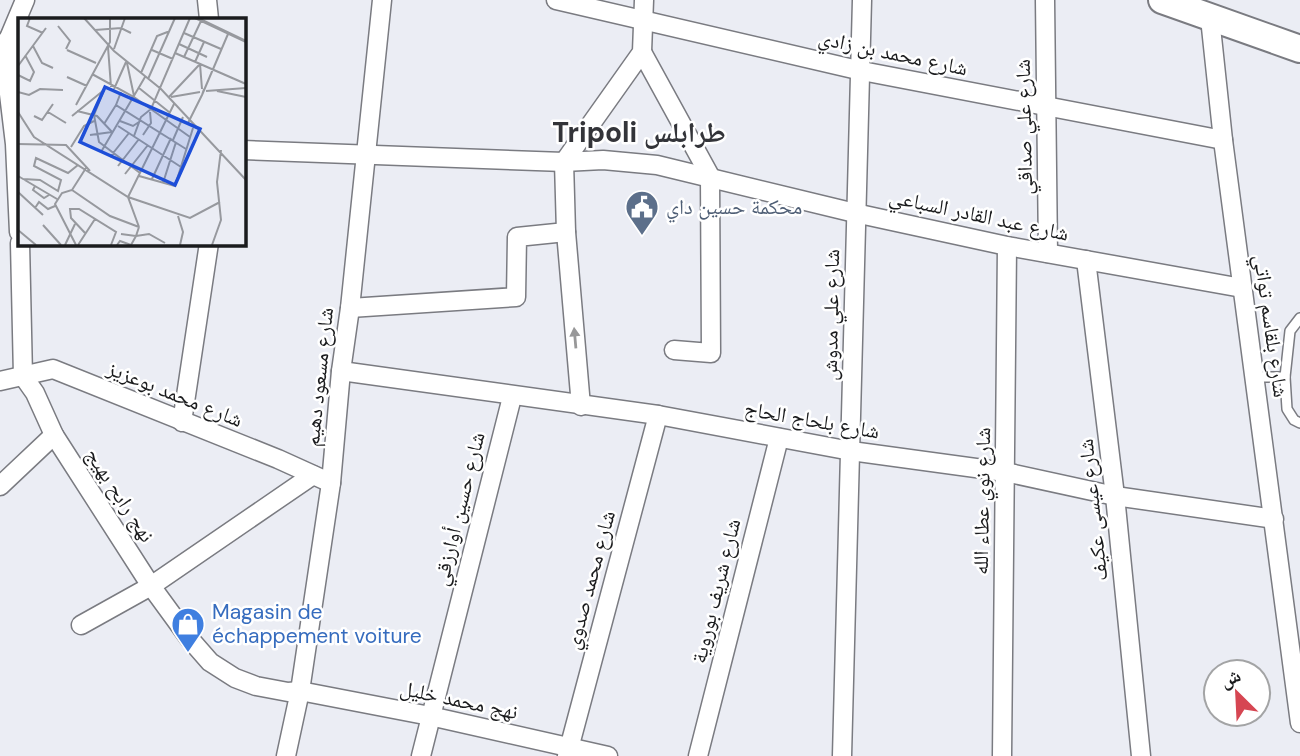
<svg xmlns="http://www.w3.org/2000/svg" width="1300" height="756" viewBox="0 0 1300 756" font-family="'DM Sans','Noto Naskh Arabic',sans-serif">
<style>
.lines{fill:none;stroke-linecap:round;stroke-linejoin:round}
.service-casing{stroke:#7a7b81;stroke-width:12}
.minor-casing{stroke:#7a7b81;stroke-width:21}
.primary-casing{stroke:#7a7b81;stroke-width:30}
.service{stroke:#fff;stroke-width:9}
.minor{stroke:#fff;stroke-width:18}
.primary{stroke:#fff;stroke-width:26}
.oneway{fill:#989899}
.labels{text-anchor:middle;stroke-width:5;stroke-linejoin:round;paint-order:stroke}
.street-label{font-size:21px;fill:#1a1b1d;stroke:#fff}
.service-label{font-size:21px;fill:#4e5e75;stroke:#fff;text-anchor:start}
.shop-label{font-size:21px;fill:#366cbe;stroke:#fff;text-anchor:start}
.district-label{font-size:28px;font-weight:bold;fill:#333439;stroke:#fff}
.inset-road{fill:none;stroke:#97999e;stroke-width:2}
.view{fill:#1d4ed8;fill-opacity:0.15;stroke:#1d4ed8;stroke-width:3.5}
.inset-edge{fill:none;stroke:#1a1b1d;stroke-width:3.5}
</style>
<rect width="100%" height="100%" fill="#ebedf4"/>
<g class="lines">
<defs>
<g id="service">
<path d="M1300 318 1290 331 1285 377 1287 409 1294 420 1300 423"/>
<path d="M1255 377H1285"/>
</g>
<g id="minor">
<path d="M207 0 209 19"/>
<path d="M556 0 862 71 1223 140"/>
<path d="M1045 0 1048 253"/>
<path d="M1210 18 1223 140 1300 723"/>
<path d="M9 38V94L15 144 19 232"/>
<path d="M2 47 9 38 25 0"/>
<path d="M642 52 710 176 711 353 674 350"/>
<path d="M243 150 564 162 603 160 657 165 855 213 1007 246 1242 288"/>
<path d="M20 243 23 376 35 393 54 435 151 586 189 638 210 662 235 678 256 686 288 692 300 691 430 716 608 756"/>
<path d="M1086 260 1115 496 1141 756"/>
<path d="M350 308 516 297 517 237 566 232"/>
<path d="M341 371 658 415 851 451 1005 472 1115 496 1274 519"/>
<path d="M0 381 53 369 278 459 331 483"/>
<path d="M581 406 566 232 564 162 642 52 644 0"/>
<path d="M182 422 209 243"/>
<path d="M0 486 54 435"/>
<path d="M81 625 151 586 313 475"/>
<path d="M286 756 300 691 331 483 341 371 350 308 382 0"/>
<path d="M421 756 512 397"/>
<path d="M567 756 658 415"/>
<path d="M698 756 779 438"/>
<path d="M842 756 862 0"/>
<path d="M1002 756 1007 246"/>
</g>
<path id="primary" d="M1162 0 1300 49"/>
</defs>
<use href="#service" class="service-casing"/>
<use href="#minor" class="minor-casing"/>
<use href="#primary" class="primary-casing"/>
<use href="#service" class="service"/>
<use href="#minor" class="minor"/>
<use href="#primary" class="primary"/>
</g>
<defs><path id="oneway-solid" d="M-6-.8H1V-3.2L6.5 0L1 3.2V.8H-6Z" transform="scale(1.75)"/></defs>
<use class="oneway" href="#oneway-solid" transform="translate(575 338) rotate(-95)"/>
<defs>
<symbol id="civic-pin" viewBox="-11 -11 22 30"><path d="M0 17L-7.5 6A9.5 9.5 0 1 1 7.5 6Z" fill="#5c6f8a" stroke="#fff"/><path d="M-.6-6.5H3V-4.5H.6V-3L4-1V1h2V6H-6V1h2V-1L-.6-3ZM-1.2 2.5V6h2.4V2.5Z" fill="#fff"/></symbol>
<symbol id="shop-pin" viewBox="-11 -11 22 30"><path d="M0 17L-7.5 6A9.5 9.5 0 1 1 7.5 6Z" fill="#3f7fe0" stroke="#fff"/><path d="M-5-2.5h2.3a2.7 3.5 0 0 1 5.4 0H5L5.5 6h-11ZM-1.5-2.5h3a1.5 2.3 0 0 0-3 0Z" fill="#fff"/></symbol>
</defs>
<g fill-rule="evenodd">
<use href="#civic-pin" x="623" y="188" width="38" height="52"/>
<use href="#shop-pin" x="169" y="605" width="38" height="52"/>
</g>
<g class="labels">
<g class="street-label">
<text transform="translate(893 53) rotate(12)" y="7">شارع محمد بن زادي</text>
<text transform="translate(1024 127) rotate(-91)" y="7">شارع علي صداقي</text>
<text transform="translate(979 215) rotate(12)" y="7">شارع عبد القادر السباعي</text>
<text transform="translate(831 315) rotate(-89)" y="7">شارع علي مدوش</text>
<text transform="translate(1271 326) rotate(82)" y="7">شارع بلقاسم تواتي</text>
<text transform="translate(319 377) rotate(-84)" y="7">شارع مسعود دهيم</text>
<text transform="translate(175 394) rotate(22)" y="7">شارع محمد بوعزيز</text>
<text transform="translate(812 420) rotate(10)" y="7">شارع بلحاج الحاج</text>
<text transform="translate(120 495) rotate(57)" y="7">نهج رابح بهيج</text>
<text transform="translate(982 501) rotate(-89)" y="7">شارع نوي عطاء الله</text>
<text transform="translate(459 509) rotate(-76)" y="7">شارع حسين أوارزقي</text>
<text transform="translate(1093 510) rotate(-96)" y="7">شارع عيسى عكيف</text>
<text transform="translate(590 580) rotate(-75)" y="7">شارع محمد صدوي</text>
<text transform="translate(716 591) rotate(-76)" y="7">شارع شريف بوروية</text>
<text transform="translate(459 700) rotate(12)" y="7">نهج محمد خليل</text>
</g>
<g class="service-label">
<text x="666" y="214">محكمة حسين داي</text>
</g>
<g class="shop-label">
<text x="212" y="619">Magasin de<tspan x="212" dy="24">échappement voiture</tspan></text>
</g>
<g class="district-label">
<text x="639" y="142">Tripoli طرابلس</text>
</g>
</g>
<g transform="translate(18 18)">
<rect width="228" height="228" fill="#ebedf4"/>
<path class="inset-road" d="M12 0 9 8 25 15M66 0 96 33 143 71 228 162M177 0 228 24M180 0 228 23M40 8 52 23 48 31M77 12 103 10 113 15M166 15 203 31M161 26 189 39M15 28 24 45 35 50M90 29 93 69M96 31 107 0M49 32 78 45M134 32 155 41M157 35 228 66M166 39 183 3M177 44 186 24M109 45 116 78M182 46 184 71M0 48 28 10M123 55 139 18 152 13M74 56 116 79 172 119M0 57 12 63 16 54 7 37M49 59 69 68M130 61 157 0M121 70 151 94M96 71 108 44M186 71 184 77 210 16M86 72 76 97 81 124 122 155M188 73 228 70M199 73 228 79M0 74 11 77 22 71 45 72M103 74 98 87 168 131M153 79 182 74M150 80 182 46M58 87 92 24V0M59 93 79 98 95 115M0 94 16 119 110 179 172 200 202 184M30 94 48 105M16 98 24 102 35 86M54 98 86 72M102 103 115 108 121 104M170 105 184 77M86 106 98 87M100 108 163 149M72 117 94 114M125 117 133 105 132 94M116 118 123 99 133 91 172 0M155 122 165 99M0 126 48 127 72 153M53 129 66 108 76 103M83 134 127 59M92 139 111 115M100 148 121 121M107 156 130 127M0 158 39 181M121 158 157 168 175 110M5 161 22 162 40 173 43 162 16 148 18 140 50 155 60 147M134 161 153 120M145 165 158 124M17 168 15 172 26 180 31 177M54 172 92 198 121 209M0 174 25 197M17 190 21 184 30 191 37 188M160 198 165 214 162 227M25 207 43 227M121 209 110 179 156 86M121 209 118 218 131 216 147 225M0 212 18 227M68 216 53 200 52 191H61L98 214 93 227M47 227 57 206M58 227 37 186 44 175 54 172 68 150M60 227 77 201M99 227 102 223 113 227 118 218 103 216M194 227 203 202 199 164 203 132"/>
<path class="view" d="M87 69 182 111 157 167 62 124Z"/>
<rect width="228" height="228" class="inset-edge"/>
</g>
<g transform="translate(1237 693) rotate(336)"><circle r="33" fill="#ffffff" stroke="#a3a4a5" stroke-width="2"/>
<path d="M0-5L12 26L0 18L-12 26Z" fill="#d64652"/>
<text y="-10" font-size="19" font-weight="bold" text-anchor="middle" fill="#1a1b1d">ش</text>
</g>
</svg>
